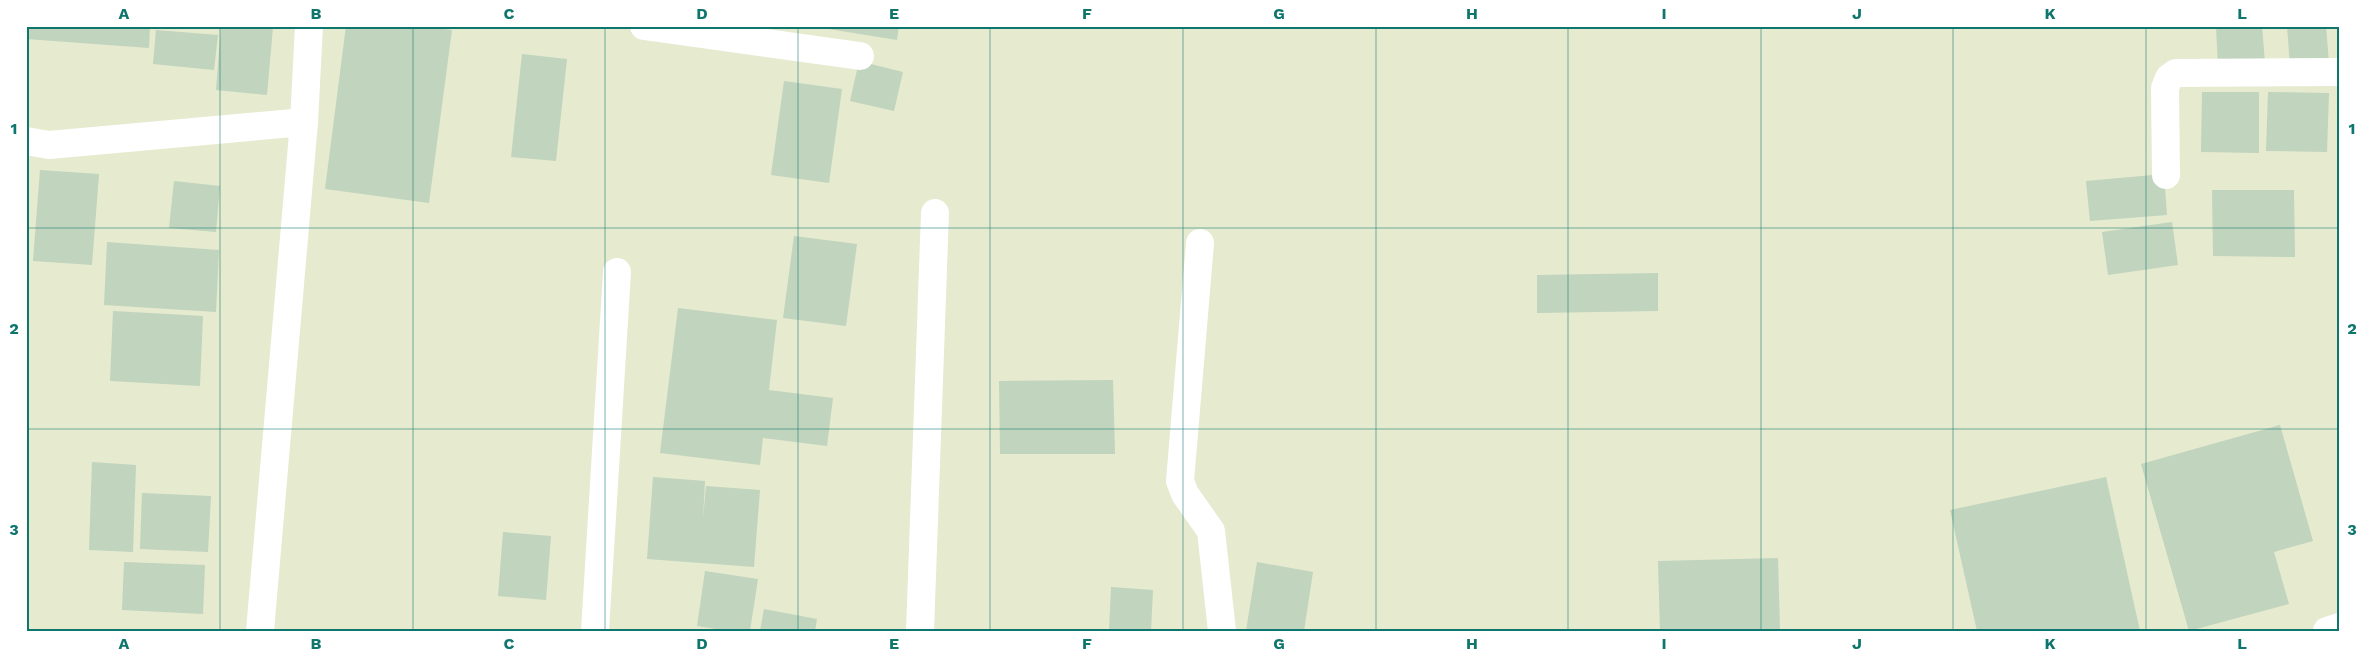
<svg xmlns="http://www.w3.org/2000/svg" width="2366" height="657" viewBox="0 0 2366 657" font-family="'Work Sans',sans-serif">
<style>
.building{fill:#c0d4be}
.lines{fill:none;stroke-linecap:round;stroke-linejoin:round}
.minor{stroke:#fff;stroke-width:28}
.grid{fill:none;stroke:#0f766e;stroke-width:1;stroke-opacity:0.55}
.neatline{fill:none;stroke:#0f766e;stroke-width:2}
.grid-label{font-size:16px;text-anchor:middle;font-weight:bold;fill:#0f766e}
</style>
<rect width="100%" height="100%" fill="#e6eacf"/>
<g class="building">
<path d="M26 26H150L149 48 26 39Z"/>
<path d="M221 26 273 27 267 95 216 90Z"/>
<path d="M346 26H422L452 30 429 203 325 189Z"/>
<path d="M810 26H899L897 40Z"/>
<path d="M2216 26H2262L2265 63 2218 66Z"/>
<path d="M2287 26H2326L2329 63 2290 66Z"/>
<path d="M156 30 218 35 214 70 153 64Z"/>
<path d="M522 54 567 59 556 161 511 157Z"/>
<path d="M859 61 903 72 894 111 850 101Z"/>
<path d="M784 81 842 89 829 183 771 175Z"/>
<path d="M2202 92H2259V153L2201 152Z"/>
<path d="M2268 92 2329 93 2327 152 2266 151Z"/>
<path d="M40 170 99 174 92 265 33 261Z"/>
<path d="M2164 174 2167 215 2090 221 2086 181Z"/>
<path d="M174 181 220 186 216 232 169 228Z"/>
<path d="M2212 190H2294L2295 257 2213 256Z"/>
<path d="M2172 222 2178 265 2108 275 2102 232Z"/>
<path d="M794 236 857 244 846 326 783 318Z"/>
<path d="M107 242 219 250 216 312 104 305Z"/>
<path d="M1658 273V311L1537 313V275Z"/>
<path d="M678 308 777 320 769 390 833 398 827 446 763 438 760 465 660 453Z"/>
<path d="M113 311 203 316 200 386 110 381Z"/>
<path d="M1113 380 1115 454H1000L999 381Z"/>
<path d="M2280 425 2313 541 2274 552 2289 604 2189 631 2141 464Z"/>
<path d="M92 462 136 465 133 552 89 550Z"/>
<path d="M653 477 705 481 703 519 706 486 760 490 754 567 647 559Z"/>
<path d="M2106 477 2140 631H1977L1950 510Z"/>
<path d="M142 493 211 496 208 552 140 549Z"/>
<path d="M503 532 551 536 546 600 498 596Z"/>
<path d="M1778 558 1780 631H1660L1658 561Z"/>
<path d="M124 562 205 565 203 614 122 610Z"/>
<path d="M1257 562 1313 572 1304 631H1246Z"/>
<path d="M705 571 758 579 750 631H728L697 626Z"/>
<path d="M1111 587 1153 590 1151 631H1109Z"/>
<path d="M764 609 817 619 815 631H760Z"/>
</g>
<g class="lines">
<g class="minor">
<path d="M644 26 860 56"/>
<path d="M26 141 49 145 304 122"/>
<path d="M2166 175 2165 88 2169 78 2176 73 2340 72"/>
<path d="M1200 243 1180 481 1185 494 1211 531 1222 631"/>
<path d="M260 631 304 122 309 26"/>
<path d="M595 631 617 272"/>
<path d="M920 631 935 213"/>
<path d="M2327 631 2340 627"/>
</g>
</g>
<path class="grid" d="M220 26V631M413 26V631M605 26V631M798 26V631M990 26V631M1183 26V631M1376 26V631M1568 26V631M1761 26V631M1953 26V631M2146 26V631M26 228H2340M26 429H2340"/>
<rect width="2366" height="657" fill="none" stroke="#ffffff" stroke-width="55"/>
<rect x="28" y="28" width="2310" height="602" class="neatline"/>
<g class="grid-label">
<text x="124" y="19">A</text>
<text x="316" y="19">B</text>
<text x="509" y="19">C</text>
<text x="702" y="19">D</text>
<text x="894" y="19">E</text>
<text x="1087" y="19">F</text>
<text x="1279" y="19">G</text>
<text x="1472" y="19">H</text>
<text x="1664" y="19">I</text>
<text x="1857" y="19">J</text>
<text x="2050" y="19">K</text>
<text x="2242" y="19">L</text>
<text x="14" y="134">1</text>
<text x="2352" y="134">1</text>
<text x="14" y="334">2</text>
<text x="2352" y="334">2</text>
<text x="14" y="535">3</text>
<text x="2352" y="535">3</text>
<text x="124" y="649">A</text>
<text x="316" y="649">B</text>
<text x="509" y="649">C</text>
<text x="702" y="649">D</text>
<text x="894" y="649">E</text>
<text x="1087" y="649">F</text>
<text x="1279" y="649">G</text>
<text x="1472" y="649">H</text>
<text x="1664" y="649">I</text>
<text x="1857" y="649">J</text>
<text x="2050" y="649">K</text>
<text x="2242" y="649">L</text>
</g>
</svg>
